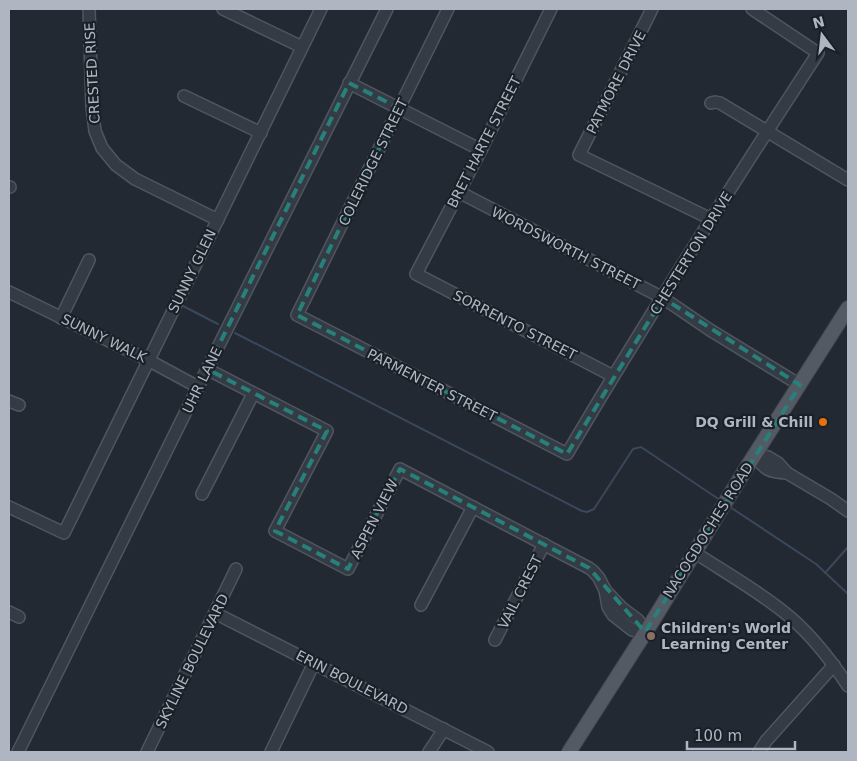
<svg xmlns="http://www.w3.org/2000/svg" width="857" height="761" viewBox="0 0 857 761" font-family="'DejaVu Sans',sans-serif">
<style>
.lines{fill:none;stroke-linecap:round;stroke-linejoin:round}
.stream{stroke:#39485a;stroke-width:2}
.minor-casing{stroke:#4f565f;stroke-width:14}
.major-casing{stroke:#3e444d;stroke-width:16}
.minor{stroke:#353b44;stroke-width:11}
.major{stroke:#535a64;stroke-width:14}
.marked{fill:none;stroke:#27807a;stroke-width:4;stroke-dasharray:10 6;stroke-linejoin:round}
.food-dot{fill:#e8710a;stroke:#1a2028;stroke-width:2}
.education-dot{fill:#8d6e63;stroke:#1a2028;stroke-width:2}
.labels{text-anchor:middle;stroke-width:4.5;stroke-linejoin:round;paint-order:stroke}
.street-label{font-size:14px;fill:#afb6c1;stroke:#1a2028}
.poi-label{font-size:14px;font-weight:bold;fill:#afb6c1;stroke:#1a2028;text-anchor:end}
</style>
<rect width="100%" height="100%" fill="#222933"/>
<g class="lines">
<g class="stream">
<path d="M183 306 218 324"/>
<path d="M235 333 582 511 587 512 594 509 633 449 641 447 720 500"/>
<path d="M730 507 816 564 848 594"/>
<path d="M825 573 848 547"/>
</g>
<defs>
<g id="minor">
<path d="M89 9 92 107 95 131 102 148 116 165 135 179 218 220"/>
<path d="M223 9 302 47"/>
<path d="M448 9 297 315 567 454C647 318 732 185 818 53L752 9"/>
<path d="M551 9 481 150 416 274 613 376"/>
<path d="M652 9 579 155 711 219"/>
<path d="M349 83 481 150"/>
<path d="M184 96 261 133"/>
<path d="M711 103 715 102 720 103 848 180"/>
<path d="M9 187H10"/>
<path d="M459 192 663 298 710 330 800 385"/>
<path d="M9 292 148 360 198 387"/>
<path d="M61 318 89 260"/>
<path d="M207 369 327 431 275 531 348 569 400 469 589 568 593 571 599 578 605 590 622 608 638 620 645 632"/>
<path d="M9 401 19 405"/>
<path d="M755 455 768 457 778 463 787 473 831 499 848 511"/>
<path d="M755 455C764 470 769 472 787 473"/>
<path d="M202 494 253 394"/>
<path d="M9 507 64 533 321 9"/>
<path d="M694 552C723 571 753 588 780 609 808 630 829 657 848 686"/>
<path d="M605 590 608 607 613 615 632 630 645 632"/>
<path d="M421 605 473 507"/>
<path d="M9 612 19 617"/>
<path d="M215 613 488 752"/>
<path d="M495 640 544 544"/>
<path d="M18 752 198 387 387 9"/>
<path d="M147 752 236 569"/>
<path d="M271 752 314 663"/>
<path d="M429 752 444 729"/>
<path d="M759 752 766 741 834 665"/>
</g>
<path id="major" d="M569 752 652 622 747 467 848 308"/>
</defs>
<use href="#minor" class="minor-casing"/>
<use href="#major" class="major-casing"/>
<use href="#minor" class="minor"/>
<use href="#major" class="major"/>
</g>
<path class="marked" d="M349 83 399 108 297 315 567 454 663 298 800 385 645 632 589 568 400 469 348 569 275 531 327 431 207 369Z"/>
<circle class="food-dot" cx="823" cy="422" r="5"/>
<circle class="education-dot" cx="651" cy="636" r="5"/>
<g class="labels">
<g class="street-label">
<text transform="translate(92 73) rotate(-93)" y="5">CRESTED RISE</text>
<text transform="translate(616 82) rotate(-63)" y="5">PATMORE DRIVE</text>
<text transform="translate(484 142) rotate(-63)" y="5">BRET HARTE STREET</text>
<text transform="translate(373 162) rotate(-64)" y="5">COLERIDGE STREET</text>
<text transform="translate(566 248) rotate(27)" y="5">WORDSWORTH STREET</text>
<text transform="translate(691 253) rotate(-58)" y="5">CHESTERTON DRIVE</text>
<text transform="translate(192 271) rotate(-64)" y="5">SUNNY GLEN</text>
<text transform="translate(515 325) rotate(27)" y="5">SORRENTO STREET</text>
<text transform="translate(104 338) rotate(26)" y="5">SUNNY WALK</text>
<text transform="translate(202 380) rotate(-64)" y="5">UHR LANE</text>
<text transform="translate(432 385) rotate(27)" y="5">PARMENTER STREET</text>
<text transform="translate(374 519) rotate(-63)" y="5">ASPEN VIEW</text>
<text transform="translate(708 530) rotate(-58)" y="5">NACOGDOCHES ROAD</text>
<text transform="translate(520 592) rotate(-63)" y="5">VAIL CREST</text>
<text transform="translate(192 661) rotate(-64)" y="5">SKYLINE BOULEVARD</text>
<text transform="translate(352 682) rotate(27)" y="5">ERIN BOULEVARD</text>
</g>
<g class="poi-label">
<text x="813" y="427">DQ Grill &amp; Chill</text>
<text x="661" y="633" text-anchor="start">Children's World<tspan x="661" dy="16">Learning Center</tspan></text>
</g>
</g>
<rect width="857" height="761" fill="none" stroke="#afb6c1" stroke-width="20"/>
<g transform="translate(822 35) rotate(345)" stroke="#1a2028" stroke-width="4" paint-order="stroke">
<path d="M0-4L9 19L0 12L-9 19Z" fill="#afb6c1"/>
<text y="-8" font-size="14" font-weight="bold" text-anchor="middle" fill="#afb6c1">N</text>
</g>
<path d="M687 741v8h108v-8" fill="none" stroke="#afb6c1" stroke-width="2.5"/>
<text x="694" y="741" font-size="15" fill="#afb6c1" stroke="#1a2028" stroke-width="4" paint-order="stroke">100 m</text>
</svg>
